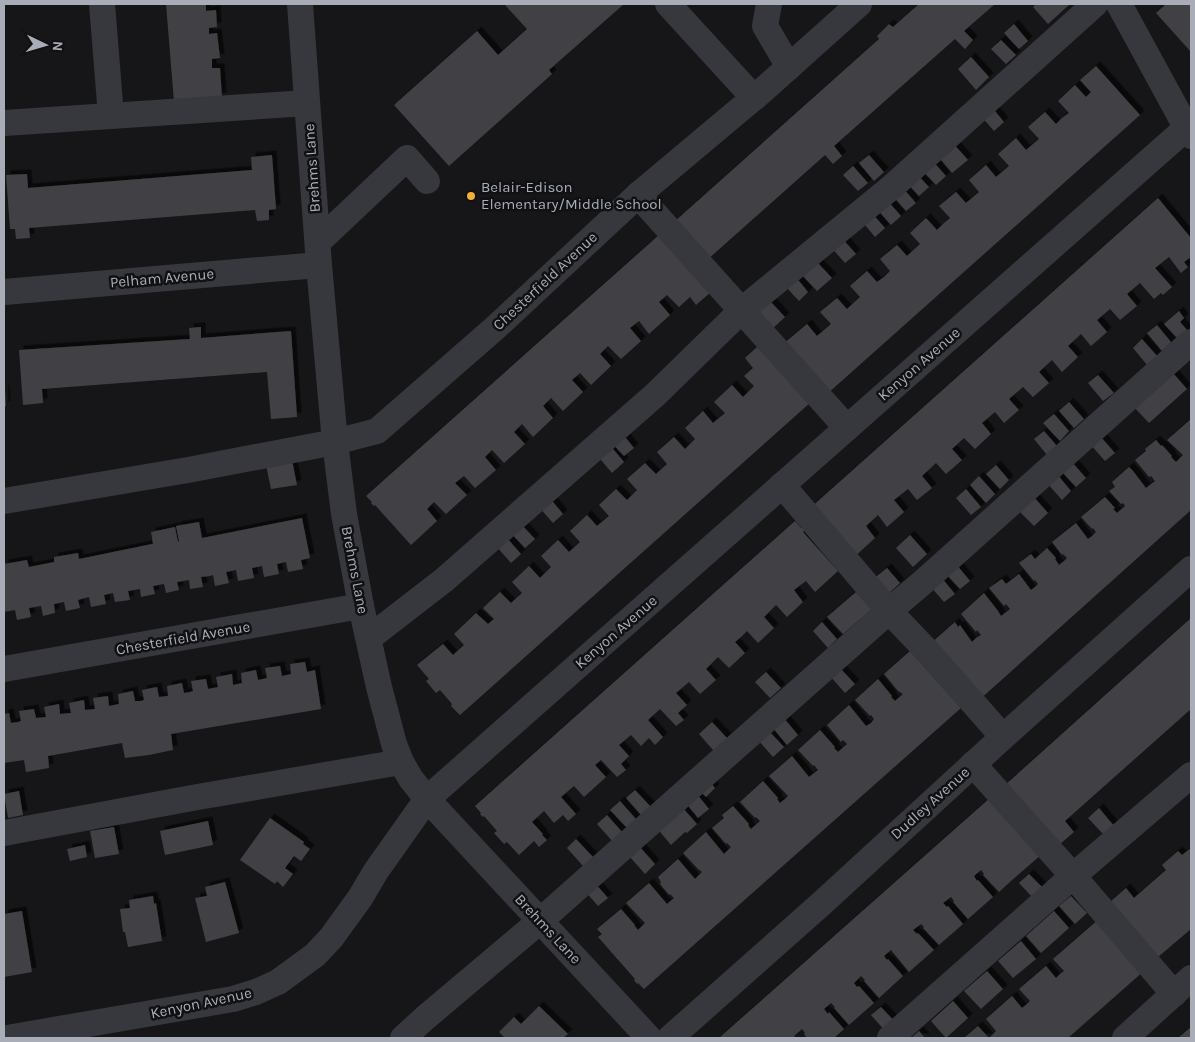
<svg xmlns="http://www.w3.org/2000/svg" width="1195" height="1042" viewBox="0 0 1195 1042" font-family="Karla,sans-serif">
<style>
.building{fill:#404145;filter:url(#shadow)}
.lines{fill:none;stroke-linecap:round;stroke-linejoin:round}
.minor{stroke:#37383d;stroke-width:26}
.poi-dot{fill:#f2b134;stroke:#111113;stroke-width:2}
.labels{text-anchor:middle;stroke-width:5;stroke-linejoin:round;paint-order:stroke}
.street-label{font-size:15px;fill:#a8adb8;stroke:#111113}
.poi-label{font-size:15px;fill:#a8adb8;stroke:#111113;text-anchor:start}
</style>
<defs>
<filter id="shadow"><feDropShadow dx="4.5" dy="-4.5" stdDeviation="0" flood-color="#0009"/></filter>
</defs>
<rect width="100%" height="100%" fill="#161618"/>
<g class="building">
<path d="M166 4H206V11L216 10 217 27 209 28V34L217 33 220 58 212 59V68H220L222 97 174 102Z"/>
<path d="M504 4H624L549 70 552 74 449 166 394 105 477 31 498 55 527 29Z"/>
<path d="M919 4H995L964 31 973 40 965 49 955 39 834 146 842 156 833 164 825 155 707 260 674 222 879 39 877 36 889 24 893 27Z"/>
<path d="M1036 4H1070L1048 24 1033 7Z"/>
<path d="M1166 4H1191V52L1156 13Z"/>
<path d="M1014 24 1028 41 1019 49 1004 33Z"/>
<path d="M1001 40 1016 55 1006 64 991 49Z"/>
<path d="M971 57 989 77 976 90 958 69Z"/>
<path d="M1096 66 1140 115 827 394 782 345 807 324 817 336 831 324 820 312 837 298 847 309 860 297 850 286 867 271 877 282 884 277 890 271 880 259 897 245 907 256 920 244 910 233 926 218 937 230 943 224 950 218 939 206 956 192 966 203 979 192 969 180 986 165 996 177 1009 166 998 154 1016 138 1026 150 1039 139 1028 127 1045 112 1056 124 1062 118 1069 113 1058 101 1075 85 1086 97 1091 92 1080 80Z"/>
<path d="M990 105 1004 122 994 131 980 115Z"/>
<path d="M951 141 968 160 952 173 936 154Z"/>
<path d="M272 155 276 209 269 210V220L257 221 255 210 29 228 30 238 16 239 15 229H10L6 175 27 174 28 188 252 170 251 157Z"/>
<path d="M869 155 884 172 874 181 859 163Z"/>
<path d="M930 158 946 176 936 185 920 168Z"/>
<path d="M853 166 868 183 858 191 843 175Z"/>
<path d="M915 172 929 187 919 196 905 181Z"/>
<path d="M900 185 916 203 906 211 891 194Z"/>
<path d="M1158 198 1191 238V257L1184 262 1188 267 1181 273 1169 257 1155 268 1172 287 1163 295 1161 293 1154 299 1140 283 1127 294 1137 306 1120 320 1110 309 1097 320 1107 332 1091 346 1081 334 1068 346 1078 357 1062 372 1052 360 1039 372 1049 383 1033 397 1023 387 1009 399 1019 410 1004 423 995 412 982 423 991 434 975 449 964 438 952 449 962 460 946 474 936 463 922 476 932 488 917 500 908 489 894 500 904 512 887 527 878 515 866 526 875 538 852 559 808 510Z"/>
<path d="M886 199 901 216 891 225 876 208Z"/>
<path d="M869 210 885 228 875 237 860 219Z"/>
<path d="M659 235 711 292 696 305 690 297 679 307 667 295 659 302 670 315 649 334 639 321 630 328 641 341 621 359 608 346 600 354 611 366 591 385 580 373 572 380 583 392 563 411 551 398 543 406 553 418 533 437 522 424 514 432 525 444 504 463 492 450 485 457 496 470 475 488 464 476 455 483 467 495 446 514 434 502 427 509 437 521 411 545 375 505 374 506 371 503 372 502 366 496Z"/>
<path d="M840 236 856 254 845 263 829 245Z"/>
<path d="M816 261 832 278 817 291 801 274Z"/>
<path d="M795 276 808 292 799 301 785 286Z"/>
<path d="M770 301 785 317 771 330 755 313Z"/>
<path d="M1179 311 1184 318 1180 322 1188 331 1178 339 1164 324Z"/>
<path d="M1157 325 1171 342 1162 351 1147 333Z"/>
<path d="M201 327V338L291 331 297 417 271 419 267 372 42 389 43 403 23 405 19 350 190 339 189 328Z"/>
<path d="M1142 339 1158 357 1148 366 1133 348Z"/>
<path d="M757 347 811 402 460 715 451 706 452 704 440 690 436 693 426 681 429 679 417 665 443 644 453 655 464 645 454 634 476 613 488 624 494 619 483 608 500 592 511 603 522 593 512 582 529 566 540 578 551 567 541 556 558 540 569 552 580 542 570 531 587 515 597 526 609 516 599 505 616 489 627 500 637 490 627 479 645 463 656 474 667 464 657 452 674 437 685 449 695 439 685 428 703 411 713 423 725 413 714 402 732 385 743 397 754 386 744 376 753 368 745 358Z"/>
<path d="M1172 372 1187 389 1149 423 1133 406Z"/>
<path d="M1098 375 1114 393 1103 401 1088 383Z"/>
<path d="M4 389H5L6 406H4Z"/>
<path d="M1069 402 1084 419 1074 428 1059 411Z"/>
<path d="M1054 414 1069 431 1060 441 1043 423Z"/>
<path d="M1191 419V510L978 701 930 644 955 622 958 627 960 625 972 642 976 638 981 635 977 630 976 632 961 614 984 593 998 611 1001 616 1010 609 1006 604 1004 606 989 588 1002 579 1006 584 1019 574 1031 590 1035 587 1038 584 1035 580 1034 581 1019 563 1031 554 1035 559 1047 548 1056 558 1055 559 1059 565 1064 561 1067 558 1063 554 1062 555 1052 542 1076 523 1088 539 1092 536 1096 532 1093 528 1092 529 1081 517 1105 497 1115 508 1113 509 1117 513 1125 506 1123 503 1121 504 1109 491 1115 487 1112 482 1129 467 1133 471 1146 488 1155 481 1151 476 1149 477 1135 460 1146 451 1145 449 1156 440 1161 446 1162 445 1172 456 1171 457 1176 462 1183 455 1167 440Z"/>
<path d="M1044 431 1057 446 1047 455 1034 439Z"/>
<path d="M621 432 634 448 624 456 610 441Z"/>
<path d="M1100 436 1115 453 1105 461 1090 444Z"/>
<path d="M608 443 624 462 612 473 596 454Z"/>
<path d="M292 460 297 485 271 489 266 465Z"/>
<path d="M1071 461 1086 478 1076 487 1061 471Z"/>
<path d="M996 465 1009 480 1000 489 986 474Z"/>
<path d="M1057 474 1071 491 1062 500 1047 483Z"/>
<path d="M979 476 995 494 986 503 970 485Z"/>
<path d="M966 489 981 507 971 515 956 498Z"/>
<path d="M1032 495 1048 513 1034 526 1017 509Z"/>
<path d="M548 496 563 514 553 523 537 505Z"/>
<path d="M302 518 310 558 301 560 303 569 288 572 286 562 277 564 279 574 264 577 262 566 252 568 254 578 238 581 236 570 226 572 229 583 215 586 213 575 210 576 201 577 203 587 190 589 189 580 177 582 179 590 166 593 164 584 153 586 155 594 141 597 140 589 128 591 130 600 115 602 113 593 104 595 106 604 91 607 89 597 85 598 78 600 80 608 66 611 64 602 54 604 55 613 43 616 41 606 29 608 31 617 17 620 15 610 4 612V570H5L4 564 27 560 29 567 54 562V557L78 553 79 559 152 544H153L151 532 175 527 178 542 179 541 176 526 199 522 202 538Z"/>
<path d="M795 521 801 528 802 527 805 530 803 532 838 571 815 592 806 581 794 590 803 602 787 617 776 605 764 617 774 628 758 643 747 631 741 637 735 642 745 653 729 668 718 657 706 669 716 680 700 694 689 682 676 693 687 705 678 713 684 720 676 726 660 709 648 720 663 737 655 745 649 738 641 746 631 735 619 745 629 756 621 764 626 770 617 777 601 760 595 765 606 777 584 797 574 786 561 797 576 814 568 821 563 815 554 823 544 811 532 822 543 834 542 835 547 840 539 847 534 841 519 855 507 842 504 844 494 833 497 831 484 816 483 817 480 814 481 813 475 806Z"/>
<path d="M519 522 535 539 525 548 509 531Z"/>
<path d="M910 535 927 554 913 567 896 548Z"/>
<path d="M506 537 521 554 511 563 496 546Z"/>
<path d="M956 564 970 581 960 589 945 573Z"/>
<path d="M887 568 900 583 886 596 872 580Z"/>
<path d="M941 577 955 594 944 602 930 586Z"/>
<path d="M856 592 872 609 843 634 827 617Z"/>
<path d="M1191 618V709L1065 821 1074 832 1059 845 1004 786Z"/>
<path d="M822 622 837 639 828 648 813 631Z"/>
<path d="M910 651 961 708 644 989 638 983 637 984 634 980 635 979 598 937 602 934 597 929 621 909 635 925H634L638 930 645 923 626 903 649 883 667 904 674 898 670 894 669 895 660 884 661 882 658 877 678 859 695 879 702 872 698 869 683 853 706 832 724 854 731 847 727 843 726 844 712 828 724 818 722 815 733 806 749 824 748 825 751 829 760 821 756 817 755 818 740 802 763 781 778 798 777 799 780 803 785 799 788 796 769 776 792 756 809 777 818 770 814 765 813 766 798 750 820 730 835 747 834 748 838 752 847 744 843 740 841 742 827 725 849 705 866 726 871 723 874 719 871 715 870 716 855 700 878 679 892 696 891 697 895 701 903 694 898 691 884 674Z"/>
<path d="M305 662 307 672 315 670 321 709 171 734 173 750 149 755 125 758 122 743 48 756 49 768 26 772 24 760 4 763V714L9 713 11 723 18 722 21 721 19 711 34 709 36 718 46 717 44 707 59 704 60 714 71 713 69 703 84 700 85 710 95 709 93 698 108 696 109 706 119 704 118 694 133 691 135 701H141L144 700 142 690 157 687 159 697 168 696 167 686 182 683 184 693 190 692 193 691 191 681 206 679 208 689 218 687 216 677 232 674 233 685 242 683 241 673 256 670 258 680 267 678 265 668 280 666 282 676 291 674 290 664Z"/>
<path d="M839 667 855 684 845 693 830 676Z"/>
<path d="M766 672 781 688 770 698 755 682Z"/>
<path d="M783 717 798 735 787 745 772 727Z"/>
<path d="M712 722 727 738 714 751 699 734Z"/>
<path d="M768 730 784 747 773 757 758 740Z"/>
<path d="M710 782 715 788 706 797 700 791Z"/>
<path d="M635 790 651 807 642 816 626 798Z"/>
<path d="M19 791 23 815 8 818 4 794Z"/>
<path d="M696 793 709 809 698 818 685 802Z"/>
<path d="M990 798 1042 854 1011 881 999 892 983 875 984 874 981 870 974 876 977 881 978 880 993 897 968 919 953 902 954 901 951 897 943 903 947 907 948 906 963 924 939 945 923 928 924 927 921 924 913 930 917 934 918 933 934 950 909 972 891 950 884 956 887 960 888 959 903 976 879 998 864 981 865 980 861 976 854 983 857 987 859 986 874 1003 849 1025 834 1008 835 1007 831 1003 824 1009 828 1014 829 1012 844 1029 834 1038H807L804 1034 805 1033 802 1029 794 1036 796 1038H719Z"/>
<path d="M620 801 636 819 627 828 610 810Z"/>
<path d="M682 807 697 824 687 833 685 832 671 845 656 827Z"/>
<path d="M1099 808 1114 826 1104 835 1088 818Z"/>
<path d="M607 815 623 833 613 842 597 824Z"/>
<path d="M270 818 304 842 303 844 310 849 301 861 294 856 285 868 293 874 283 887 277 881 275 884 240 860Z"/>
<path d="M208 821 213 845 165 855 160 831Z"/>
<path d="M114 827 119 854 95 858 90 831Z"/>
<path d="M576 839 593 857 583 866 567 848Z"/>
<path d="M85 845 87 857 70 861 67 849Z"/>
<path d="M639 846 655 864 645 874 629 856Z"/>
<path d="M1191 848V929L1158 957 1110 902 1126 888 1134 898 1166 870 1162 865 1178 851 1182 855Z"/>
<path d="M1029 874 1044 889 1034 899 1019 883Z"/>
<path d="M225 882 239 933 206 942 195 898 207 896 205 887Z"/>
<path d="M594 882 608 898 598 906 585 891Z"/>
<path d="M153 896 154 904 156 903 162 941 128 947 125 932H123L120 909 130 908 129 900Z"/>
<path d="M1071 896 1087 913 1075 924 1059 906Z"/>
<path d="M22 911 32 972 4 977V914Z"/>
<path d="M1054 911 1069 928 1041 953 1026 936Z"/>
<path d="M1099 919 1145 970 1068 1038H964L978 1026 989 1038 996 1031 986 1019 1012 996 1022 1008 1027 1004 1030 1001 1019 989 1046 966 1056 978 1060 974 1064 971 1053 959Z"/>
<path d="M1021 941 1036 959 1013 978 998 961Z"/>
<path d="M987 971 1003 989 981 1009 964 991Z"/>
<path d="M953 1001 968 1018 946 1038 931 1021Z"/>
<path d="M539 1006 568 1034 563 1038H505L499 1032 514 1017 521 1024Z"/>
<path d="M881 1007 897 1024 887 1033 871 1015Z"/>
<path d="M1191 1027V1038H1178Z"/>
<path d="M919 1031 925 1038H911Z"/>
</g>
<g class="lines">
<g class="minor">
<path d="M102 4 111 116"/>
<path d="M300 4 319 265 335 442 344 514 361 606 379 687 394 744 401 762 411 779 427 799 649 1038"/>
<path d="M668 4 754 98"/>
<path d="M769 4 765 26 789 67"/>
<path d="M1119 4 1191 136"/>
<path d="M4 123 307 103"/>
<path d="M638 195 847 428"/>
<path d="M318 242 407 158 427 181"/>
<path d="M4 292 319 265"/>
<path d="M782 485 889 611 930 654 1003 737"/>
<path d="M4 501 188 470 335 442 377 431 495 328 638 195 762 91 859 4"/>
<path d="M369 638 444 580 655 395 742 310 893 186 1095 4"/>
<path d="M4 669 361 606"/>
<path d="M973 764 1073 876 1174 994"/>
<path d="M4 833 192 798 401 762"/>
<path d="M7 1038 233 999 256 992 278 982 315 955 331 938 360 898 376 871 427 799 1191 124"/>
<path d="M403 1038 425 1018 540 921 889 611 922 583 1191 342"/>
<path d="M670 1038 821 904 1003 737 1191 569"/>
<path d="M890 1038 1073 876 1191 775"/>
<path d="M1125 1038 1191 978"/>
</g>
</g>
<circle class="poi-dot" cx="471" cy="196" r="5"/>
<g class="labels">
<g class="street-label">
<text transform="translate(312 168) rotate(-94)" y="5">Brehms Lane</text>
<text transform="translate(162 278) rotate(-5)" y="5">Pelham Avenue</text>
<text transform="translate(545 281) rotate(-43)" y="5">Chesterfield Avenue</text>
<text transform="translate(919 364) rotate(-41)" y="5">Kenyon Avenue</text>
<text transform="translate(355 570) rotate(79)" y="5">Brehms Lane</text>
<text transform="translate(616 632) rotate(-41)" y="5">Kenyon Avenue</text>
<text transform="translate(183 638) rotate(-10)" y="5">Chesterfield Avenue</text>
<text transform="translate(930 803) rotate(-42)" y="5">Dudley Avenue</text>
<text transform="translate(548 929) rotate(47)" y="5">Brehms Lane</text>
<text transform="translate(201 1003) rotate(-12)" y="5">Kenyon Avenue</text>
</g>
<g class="poi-label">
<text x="481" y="192">Belair-Edison<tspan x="481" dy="17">Elementary/Middle School</tspan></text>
</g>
</g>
<rect width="1195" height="1042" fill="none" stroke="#a8adb8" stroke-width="10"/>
<g transform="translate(45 45) rotate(95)" stroke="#111113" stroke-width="4" paint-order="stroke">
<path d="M0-4L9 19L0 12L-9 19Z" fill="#a8adb8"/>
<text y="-8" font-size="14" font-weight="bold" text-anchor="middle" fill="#a8adb8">N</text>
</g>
</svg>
